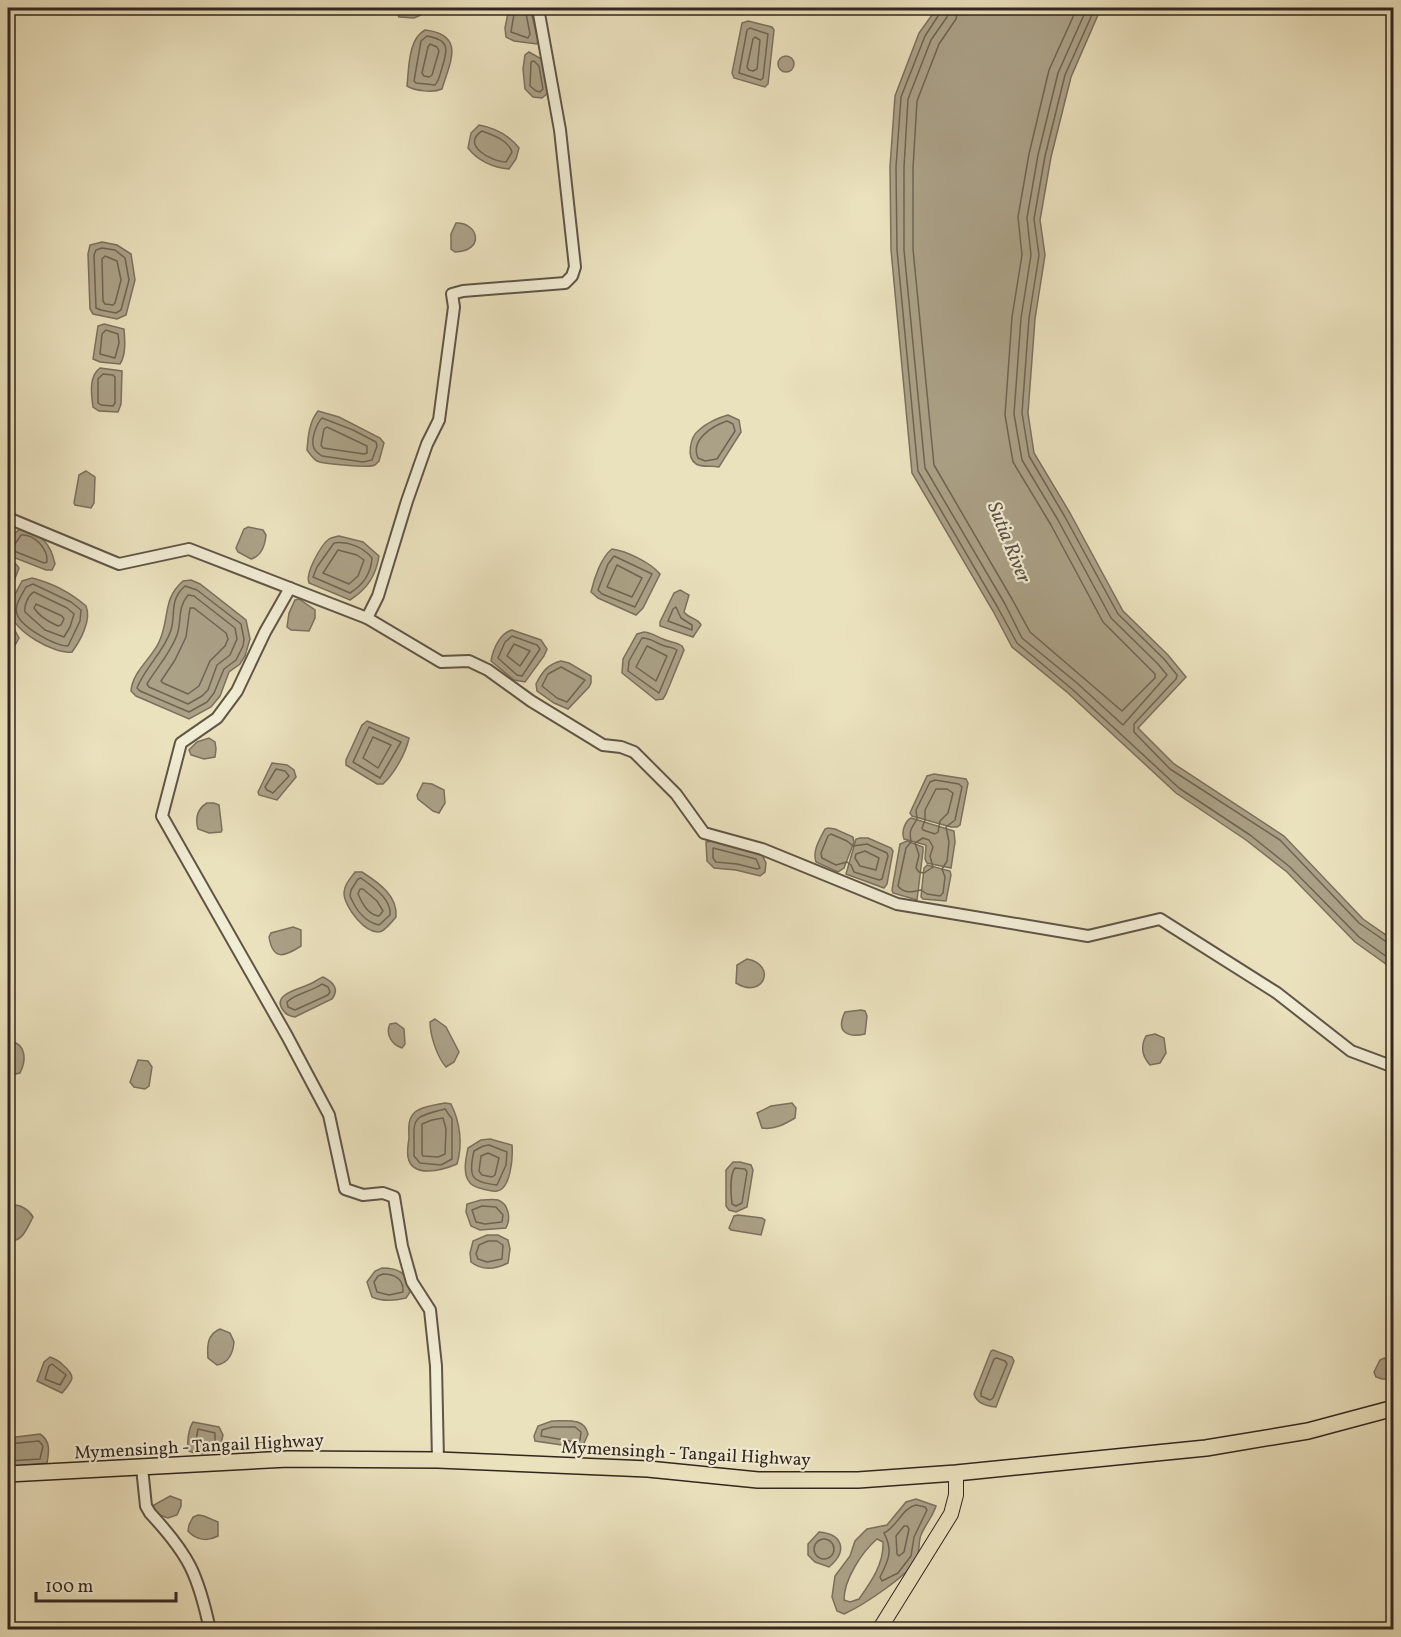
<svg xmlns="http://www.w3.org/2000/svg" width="1401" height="1637" viewBox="0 0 1401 1637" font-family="Vollkorn,serif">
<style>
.water{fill:#aba187;stroke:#7b705d;stroke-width:1.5;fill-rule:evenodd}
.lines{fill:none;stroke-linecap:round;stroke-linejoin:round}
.shore{stroke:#6e6452;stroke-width:1.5}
.minor-casing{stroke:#605546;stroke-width:14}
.major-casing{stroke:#32261e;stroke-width:16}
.highway-casing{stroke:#32261e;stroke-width:18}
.minor{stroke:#f1ecd4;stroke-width:10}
.major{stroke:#eae1bd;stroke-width:14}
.highway{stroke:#eae1bd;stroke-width:15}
.labels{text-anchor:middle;stroke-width:4.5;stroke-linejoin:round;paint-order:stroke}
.street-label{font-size:18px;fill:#32261e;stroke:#f1ecd4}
.water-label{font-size:20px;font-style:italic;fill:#5c5143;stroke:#f1ecd4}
</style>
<rect width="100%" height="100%" fill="#eae1bd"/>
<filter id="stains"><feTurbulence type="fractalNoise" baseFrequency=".00333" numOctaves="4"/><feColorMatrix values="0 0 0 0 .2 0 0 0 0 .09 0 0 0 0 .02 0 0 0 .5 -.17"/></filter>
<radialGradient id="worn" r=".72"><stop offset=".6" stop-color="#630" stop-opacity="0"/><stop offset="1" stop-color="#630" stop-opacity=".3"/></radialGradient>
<g class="water">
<path d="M394 8H424L421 15 414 18 399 17Z"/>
<path d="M509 8H530L538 40 537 44 514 41 506 37 505 28Z"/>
<path d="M937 8H1101L1071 77 1051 157 1040 220 1045 255 1035 319 1028 413 1034 453 1070 513 1123 611 1168 655 1186 677 1138 728 1174 764 1284 836 1363 919 1393 940V969L1355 942 1287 872 1246 840 1176 793 1068 693 1012 647 993 611 912 473 891 250 890 167 895 96 919 33Z"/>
<path d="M748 21 772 27 774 30 768 84 765 87 734 78 732 73 742 23Z"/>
<path d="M425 30C466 35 450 62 442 89 433 93 415 91 407 86 409 68 408 39 425 30Z"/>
<path d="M529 52 543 60 549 92 542 98 533 97 525 89 523 69 525 55Z"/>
<circle cx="786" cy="64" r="8"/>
<path d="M479 125C495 128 509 135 519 148L516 159 509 169C493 168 477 160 468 148L471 133Z"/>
<path d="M456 223C478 222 486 251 455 252L451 249V234Z"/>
<path d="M102 242 117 245 131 254 135 280 126 315 117 319 93 314 90 309 88 254 90 245Z"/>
<path d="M104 324 124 329C125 341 126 355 120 364L100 362 93 359 98 326Z"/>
<path d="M100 368 122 371 121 404 118 412 99 411 93 407C91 393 89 376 100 368Z"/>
<path d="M318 411 339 417 380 438 384 443 379 461 375 465C370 468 323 464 317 461 313 459 310 454 307 450 308 437 309 422 318 411Z"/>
<path d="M728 415 739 420 741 432 719 467C711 465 703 468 696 464 686 457 690 437 699 430 707 423 717 418 728 415Z"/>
<path d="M86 471 95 477 94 503 91 508 75 505 74 503 79 475Z"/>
<path d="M248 527 263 530 266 535C265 545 262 556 251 559L238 552 236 548 244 529Z"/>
<path d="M22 528C42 537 50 541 55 564L52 570H46L10 556C6 545 12 533 22 528Z"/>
<path d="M339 536 363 542 379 556C376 576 367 589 350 600L309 583C305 573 321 545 329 539 332 537 335 537 339 536Z"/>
<path d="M612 549C627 551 651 563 660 574L643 608 636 615 598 598 591 592C594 579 601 557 612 549Z"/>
<path d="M8 559 16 564 19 568 8 596Z"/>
<path d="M32 578C52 583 71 593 86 606 92 620 80 641 72 652 55 655 12 630 11 613 10 601 17 591 22 581Z"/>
<path d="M191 580 200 584 246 620 250 639 245 656 240 664 229 672 220 696 211 707 189 719 136 696 131 691C132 672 152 658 159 642 170 619 162 599 183 581Z"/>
<path d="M680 590 689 595 684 612C689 619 698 618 701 625L693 637 660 626V622L674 593Z"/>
<path d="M299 599 315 610V618L309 631 291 630 287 627 289 613 295 600Z"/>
<path d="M8 622 14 629 19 638 8 658Z"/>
<path d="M512 630 541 640 547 649 544 656 525 682 514 680 491 661C493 649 500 633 512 630Z"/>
<path d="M644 632C652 633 656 636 663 639 669 642 676 642 682 646L684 650 666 694 663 699 656 700 622 673 623 659 637 634Z"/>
<path d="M561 661 569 663 591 676V683L589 687 568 709 554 703 537 691 536 684C542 672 548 664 561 661Z"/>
<path d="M367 721 409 738C406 753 394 774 383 784H377L346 765V760L362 725Z"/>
<path d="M209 738 215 742 216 749 215 757 204 759 191 755 189 750 197 742Z"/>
<path d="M272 763 287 765 294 770 296 777 277 800 259 795 258 792Z"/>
<path d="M934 774 966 779 968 783 960 825 957 827H951L912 816 910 813 927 776Z"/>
<path d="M423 783 432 784 444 790 445 803 439 813 433 811 418 799 417 795Z"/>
<path d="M207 803H214L219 805 222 830 221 832 209 833 198 829C195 818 197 809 207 803Z"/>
<path d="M911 818 954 831 955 842 951 868 927 863 925 859 926 845 904 839C901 832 905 821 911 818Z"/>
<path d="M828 828 835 829 853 837 854 842 844 868 838 872 816 862C812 851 820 839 825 829Z"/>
<path d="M860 838H868L891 848 893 851 887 884 884 888 846 874 856 839Z"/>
<path d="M714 841 762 855 766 863 765 872 760 876 736 870 714 868 707 861 706 842Z"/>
<path d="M907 841 923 847V851L917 900 893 893 892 890 900 844Z"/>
<path d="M927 865 950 871 951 875 946 901 923 899 921 897 924 868Z"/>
<path d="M355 872H362C379 883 398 896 396 917 392 922 387 928 382 931 367 937 344 907 344 893 344 885 350 879 355 872Z"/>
<path d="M293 927 301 930V946C284 957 273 961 269 937L271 933Z"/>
<path d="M747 959C778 965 763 1000 736 983L737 965Z"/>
<path d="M323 977C333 982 340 989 332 999L295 1017C290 1016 286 1015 283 1010 271 994 300 989 310 984 315 982 318 979 323 977Z"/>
<path d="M861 1010 865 1011 867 1016 865 1034C848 1038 835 1032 845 1012Z"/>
<path d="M435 1019 446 1027 459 1052 454 1062 446 1067C437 1057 430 1035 430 1022Z"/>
<path d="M396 1023 404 1029 405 1044 402 1048C392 1045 385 1034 390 1024Z"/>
<path d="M1155 1034 1164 1038 1166 1053 1160 1063 1150 1065C1142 1056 1140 1047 1146 1036Z"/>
<path d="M11 1041C27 1045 26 1061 20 1073L11 1075 8 1073V1044Z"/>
<path d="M138 1060 148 1061 152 1067 149 1086 145 1089 134 1087 130 1082Z"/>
<path d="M445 1103 451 1104C460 1122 463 1144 457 1164 443 1170 412 1179 408 1157 407 1151 408 1144 409 1138 409 1129 407 1120 415 1112 422 1106 436 1105 445 1103Z"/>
<path d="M792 1103 796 1108 795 1118C785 1124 774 1130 762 1128L757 1113 771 1106Z"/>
<path d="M490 1139 512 1145C513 1156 511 1189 497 1191 493 1192 487 1190 483 1189 477 1188 471 1186 468 1180 463 1171 466 1158 468 1148L481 1140Z"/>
<path d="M733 1162H740L751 1165 753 1170 747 1207 736 1212 729 1210 726 1206V1170Z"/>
<path d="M481 1200C486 1200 494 1199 498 1200 509 1204 511 1219 506 1228L480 1230 471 1226 466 1212 467 1204Z"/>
<path d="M8 1205C19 1204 27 1207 33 1217 27 1228 22 1244 8 1240Z"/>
<path d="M738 1215 762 1218 765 1220 761 1235 731 1230 729 1228 734 1216Z"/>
<path d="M487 1235H498L508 1240 510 1249 508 1263C496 1269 482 1271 471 1262L470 1253 473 1241Z"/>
<path d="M382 1268C401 1268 407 1274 410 1292L406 1298C394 1301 383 1302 372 1297L367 1282 375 1271Z"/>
<path d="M220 1329 230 1333 234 1342C233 1353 229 1363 217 1365L208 1358C207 1347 207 1334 220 1329Z"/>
<path d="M993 1350 1012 1357 1014 1361 996 1407C987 1406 977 1404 974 1394L991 1351Z"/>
<path d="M50 1357C56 1359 59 1361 63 1365 77 1377 73 1380 62 1393L37 1381 44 1362Z"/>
<path d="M1384 1358 1393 1363V1379H1382L1376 1377 1374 1372 1380 1360Z"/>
<path d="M552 1421C566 1421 584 1417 588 1434L582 1448 535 1441 534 1436 538 1426Z"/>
<path d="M193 1422 219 1427 223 1435 220 1448C212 1454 197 1455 189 1451 186 1443 189 1428 193 1422Z"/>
<path d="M40 1434C51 1441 49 1452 47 1463L8 1467V1438Z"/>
<path d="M170 1496 181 1500V1506L177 1515 168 1518 156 1514 153 1509 154 1505Z"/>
<path d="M916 1499 936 1506C933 1516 925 1525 921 1535 918 1542 920 1551 917 1558 911 1574 862 1606 844 1614L837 1611 832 1597 835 1576 850 1556 855 1541 867 1529 887 1525 906 1502ZM877 1539 883 1542C884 1564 871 1582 859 1599L850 1602 844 1600C844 1579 862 1552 877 1539Z"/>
<path d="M198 1515 204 1516 218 1522V1536C207 1542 196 1540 188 1531L189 1525 193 1517Z"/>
<path d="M819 1532C843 1534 848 1551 829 1567L815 1562 808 1555V1544Z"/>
</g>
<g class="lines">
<g class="shore">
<path d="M515 8 511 32 528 38 530 34 525 8"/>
<path d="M941 8 940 13 925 36 901 97 896 167 897 250 918 471 998 608 1017 643 1072 689 1179 788 1250 835 1290 867 1359 937 1394 962"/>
<path d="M949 8 947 17 931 40 908 99 904 167V250L925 468 1005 604 1022 638 1077 683 1123 725 1167 675 1158 664 1111 618 1058 520 1022 460 1014 414 1021 318 1031 255 1027 218 1038 155 1058 73 1087 8"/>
<path d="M958 8 956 19 939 44 917 101 913 168V249L934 465 1012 599 1030 632 1122 711 1155 678V674L1103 622 1051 525 1013 462 1005 415 1012 317 1022 255 1018 217 1029 154 1049 70 1077 8"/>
<path d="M1095 8 1065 75 1045 156 1034 219 1039 255 1029 318 1022 413 1029 456 1065 517 1118 614 1164 659 1177 675 1176 679 1134 724V732L1170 769 1280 840 1359 923 1388 943 1394 944"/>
<path d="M750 28 768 34 763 78 761 80 739 73 747 30Z"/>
<path d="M427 36C450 40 448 49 442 68 440 74 439 81 435 85L416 83 414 81 421 41Z"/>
<path d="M755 37 760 40 757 69 753 71 749 70 747 67 753 39Z"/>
<path d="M430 44 437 47 439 51 432 75 429 77 424 76 422 73 428 47Z"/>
<path d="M534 61 539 66 543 89 540 92 536 91 530 86 531 62Z"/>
<path d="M482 131C493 135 508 140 512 152L506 162C492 162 460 145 482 131Z"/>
<path d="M102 248 115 250 125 258 129 280 121 310 116 313 101 310 96 308 94 255 96 250Z"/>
<path d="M105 256 117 261 121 280 115 303 113 305 105 304 103 301 102 259Z"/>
<path d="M106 330 118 334 119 343 115 358 100 354 102 334Z"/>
<path d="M103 374 113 375 115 377V403L113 406 101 405 98 403V379Z"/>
<path d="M322 418 353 430 376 442 377 446 372 460 363 462 322 456C319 454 315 451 314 448 310 440 317 423 322 418Z"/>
<path d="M727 421 733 424 735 431 717 459 705 461 698 458C690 440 712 426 727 421Z"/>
<path d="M327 427 367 446V453L364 454 323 448 321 445 324 429Z"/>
<path d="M21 535C35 534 48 549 47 562L44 563 14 551 13 547Z"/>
<path d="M334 543C348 541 363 547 372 558 371 573 363 585 350 593L313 577 317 567Z"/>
<path d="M338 550 357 555 364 560 358 576 349 584 323 573Z"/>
<path d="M614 556 652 574 635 607 602 594 598 590 608 564Z"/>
<path d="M617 565 642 578 632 597 607 587Z"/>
<path d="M33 584 71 602 81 610 80 621 68 646C55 646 21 627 17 614 14 605 22 595 26 587Z"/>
<path d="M185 586 197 590 241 624 244 639 243 646 236 660 224 669 214 693 207 702 189 712 140 691 137 688C145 667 164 652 171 630 176 613 169 600 185 586Z"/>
<path d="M34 592 67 608 74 614 70 627 64 637 45 630 25 612C24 606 28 595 34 592Z"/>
<path d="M188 595 194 596 235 628 237 639 230 655 217 665 208 690 202 696 188 704 149 687 147 684C157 667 170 654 177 635 182 621 177 608 188 595Z"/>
<path d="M36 604 62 616 64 619 61 625 58 626C49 622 39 616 34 608Z"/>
<path d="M676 607 681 618 692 625V630L668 621 673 609Z"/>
<path d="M190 608H194L226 633 228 639 225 646 210 661 199 686 188 694 163 683 161 681 175 660 186 637Z"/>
<path d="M512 636 537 645 540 649 522 676 517 675 498 658 505 642Z"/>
<path d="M642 638C651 638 654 642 662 645 668 648 671 646 677 650L659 693 628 671 629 661Z"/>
<path d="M514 644 530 651 520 666 507 656Z"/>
<path d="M647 646 667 656 656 681 636 667Z"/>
<path d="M561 667 585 680 567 702 557 698 542 686 548 674Z"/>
<path d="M369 727 401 742 380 778 353 762Z"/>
<path d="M373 737 391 745 378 768 363 758Z"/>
<path d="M276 769 285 771 289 776 273 793 267 790 265 787Z"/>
<path d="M935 780 959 784 962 787 955 820 946 827 949 842 947 861 942 869 945 877 943 893 940 896 927 894 921 890C913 892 904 894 898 886L906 848 911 842C909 828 911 830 917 819L916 810 930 782Z"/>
<path d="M936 789H947L953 793 948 813 940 821 938 832 935 834 923 830 922 828 925 820V810Z"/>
<path d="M831 834 847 841 853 846 867 844 887 853 888 856 882 879 879 880 854 872 851 865 847 862 836 865 822 858 821 853 828 836Z"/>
<path d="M923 838 929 840 933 847 930 856 933 867 924 873 919 872 916 868 919 855 915 843Z"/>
<path d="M713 848 756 859 760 868 757 869 737 864 716 862 713 858Z"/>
<path d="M865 851 879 858 876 870 860 866 855 858 856 854Z"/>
<path d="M361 878C373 887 392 899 390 915L379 925C364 922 356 910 350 896L351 890 358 879Z"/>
<path d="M360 889H363L377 901 383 911 379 916C368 915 362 903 358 894Z"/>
<path d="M322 984 328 987 330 992 328 995 295 1010 288 1007 287 1002C296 993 311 992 322 984Z"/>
<path d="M445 1109 452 1119V1159L441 1165 420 1163 414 1156C415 1119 407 1118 445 1109Z"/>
<path d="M443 1118 446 1129 445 1154 438 1157 423 1156 422 1154V1124L432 1120Z"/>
<path d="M489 1145 507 1152 506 1165 497 1185C471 1182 468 1177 474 1151L483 1146Z"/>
<path d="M488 1153 499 1158 495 1175 492 1177 482 1175 479 1171 481 1156Z"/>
<path d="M735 1168 745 1169 747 1172 742 1203 736 1206 732 1204C731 1194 729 1176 735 1168Z"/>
<path d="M482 1206 496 1207 503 1215 502 1222 485 1224 476 1222 472 1210Z"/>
<path d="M497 1241 503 1245 502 1259 487 1262 478 1259 476 1254 479 1245 488 1241Z"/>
<path d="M383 1274C395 1274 404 1279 403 1292L389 1295 377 1292 374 1282 378 1276Z"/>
<path d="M997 1358 1005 1361 1007 1364 993 1398 990 1400 981 1396V1392L994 1359Z"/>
<path d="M52 1364 66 1375 60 1385 45 1379 49 1366Z"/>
<path d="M552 1427H575L581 1432 580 1440 576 1442 541 1436 542 1430Z"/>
<path d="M198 1429 215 1433V1445L195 1446Z"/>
<path d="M8 1444 39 1441 43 1446 40 1459 8 1461"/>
<path d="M916 1505 925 1507 927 1510 914 1537 911 1556 898 1573 882 1581 880 1577C889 1560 893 1550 884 1533 897 1527 902 1508 916 1505Z"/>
<path d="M904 1526H907L909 1529 904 1552 899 1556 897 1554 896 1536Z"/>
<circle cx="824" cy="1549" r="10"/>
</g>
<defs>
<g id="minor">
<path d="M8 518 119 564 189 549 367 618 441 662 469 661 488 670 531 701 603 745 621 747 634 752 676 794 704 833 762 849 897 904 1088 936 1160 919 1277 993 1351 1051 1394 1067"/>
<path d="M290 588 265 632 237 691 217 718 181 743 162 816 287 1036 329 1115 345 1189 363 1195 383 1193 394 1197 402 1246 412 1282 430 1310 436 1366 438 1460"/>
<path d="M367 618 378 596 407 501 427 444 439 420 454 307 452 294 463 291 565 283 572 276 575 267 560 130 538 8"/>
<path d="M142 1468 146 1506 150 1513C189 1555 198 1574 210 1630"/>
</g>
<path id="major" d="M879 1630 951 1514 956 1495V1473"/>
<path id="highway" d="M8 1474 288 1459 438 1460 648 1469 758 1480H858L956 1473 1206 1448 1308 1431 1394 1408"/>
</defs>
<use href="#minor" class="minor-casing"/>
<use href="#major" class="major-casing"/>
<use href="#highway" class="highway-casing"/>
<use href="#minor" class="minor"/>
<use href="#major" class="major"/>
<use href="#highway" class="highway"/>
</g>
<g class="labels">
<g class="street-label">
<text transform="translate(199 1446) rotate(-3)" y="6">Mymensingh - Tangail Highway</text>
<text transform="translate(686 1453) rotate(3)" y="6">Mymensingh - Tangail Highway</text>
</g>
<g class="water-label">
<text transform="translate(1010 542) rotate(68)" y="7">Sutia River</text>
</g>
</g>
<rect width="1401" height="1637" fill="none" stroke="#eae1bd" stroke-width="30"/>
<rect x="9" y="9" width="1383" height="1619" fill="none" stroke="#32261e" stroke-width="3"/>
<rect x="15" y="15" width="1371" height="1607" fill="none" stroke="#32261e" stroke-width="1.5"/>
<path d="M36 1592v9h140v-9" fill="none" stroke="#32261e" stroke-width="3"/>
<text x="45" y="1592" font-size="18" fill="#32261e" stroke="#f1ecd4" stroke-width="4.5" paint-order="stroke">100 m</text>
<rect width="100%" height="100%" filter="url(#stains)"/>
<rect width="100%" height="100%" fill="url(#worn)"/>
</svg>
